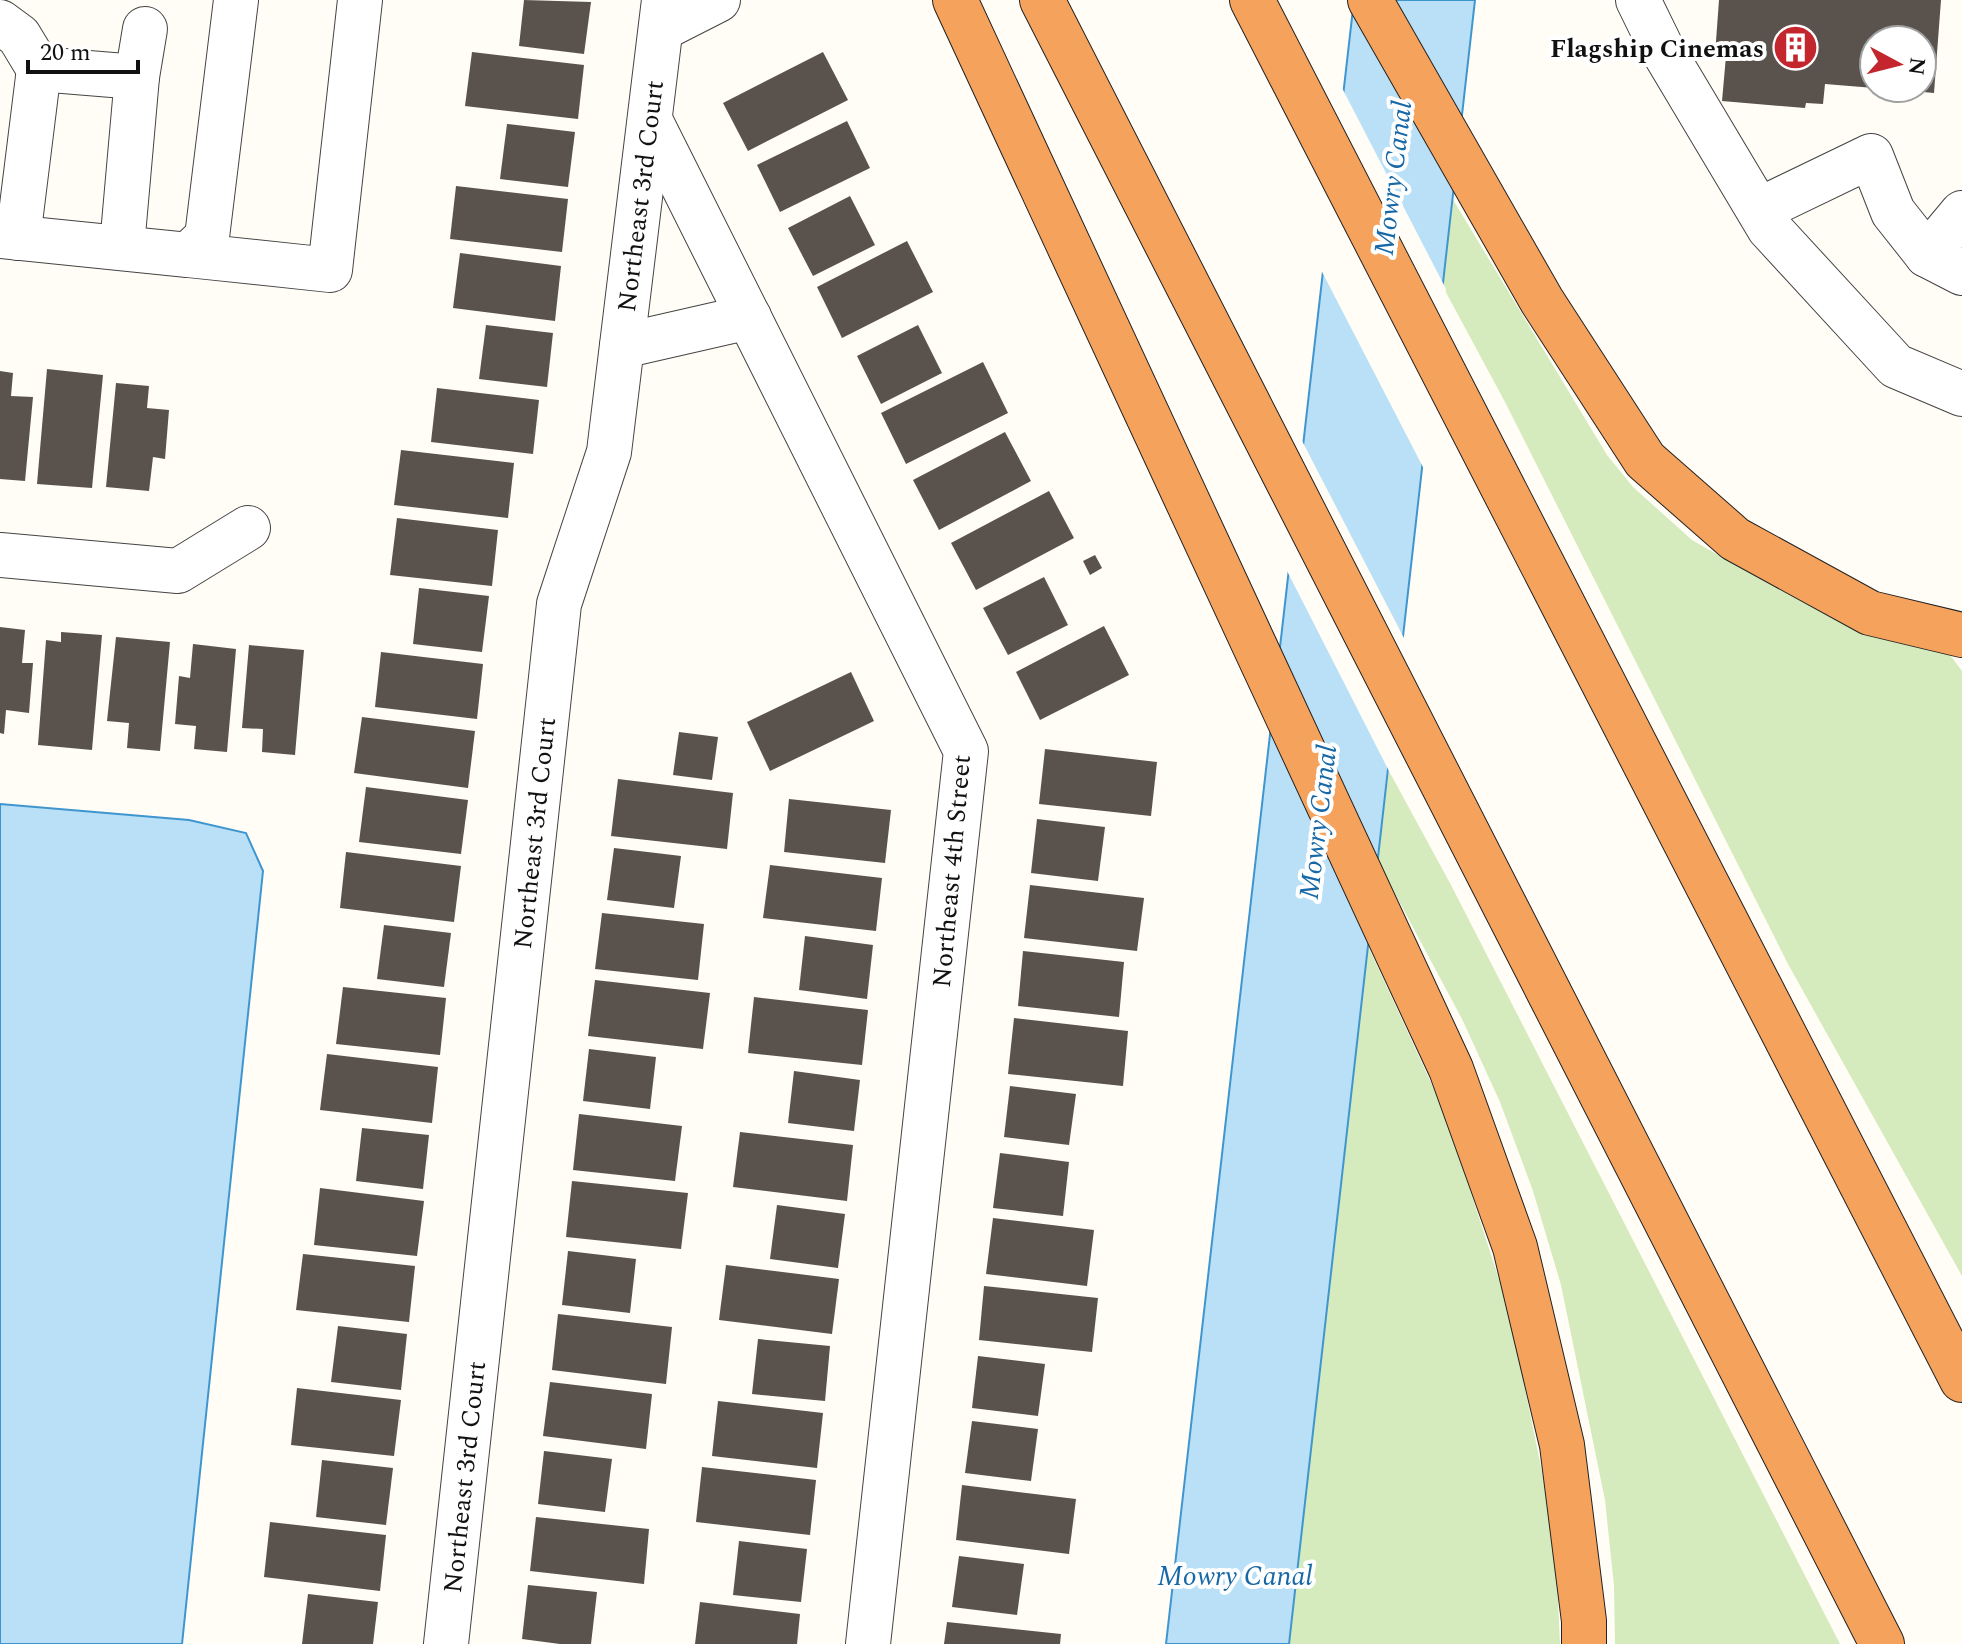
<svg xmlns="http://www.w3.org/2000/svg" width="1962" height="1644" viewBox="0 0 1962 1644" font-family="Spectral,serif">
<style>
.green{fill:#d5ebbd}
.water{fill:#b9e0f7;stroke:#3f96cf;stroke-width:2}
.pier{fill:#fffdf5}
.building{fill:#5a524d}
.lines{fill:none;stroke-linecap:round;stroke-linejoin:round}
.minor-casing{stroke:#444;stroke-width:46}
.highway-casing{stroke:#222;stroke-width:46}
.minor{stroke:#fff;stroke-width:44}
.highway{stroke:#f5a25d;stroke-width:44}
.labels{text-anchor:middle;stroke-width:8;stroke-linejoin:round;paint-order:stroke}
.poi-label{font-size:26px;font-weight:bold;fill:#111;stroke:#fff;text-anchor:end}
.street-label{font-size:26px;fill:#111;stroke:#fff}
.water-label{font-size:28px;font-style:italic;fill:#1768a6;stroke:#fff}
</style>
<rect width="100%" height="100%" fill="#fffdf5"/>
<g class="green">
<path d="M1452 198 1607 455 1633 487 1692 540 1767 583 1836 617 1950 655 1962 671V1276L1788 964 1505 402 1442 285Z"/>
<path d="M1389 771 1451 885 1840 1644H1615L1614 1586 1605 1500 1561 1285 1533 1191 1500 1102 1462 1019 1377 860Z"/>
<path d="M1368 946 1445 1113 1509 1310 1543 1477 1557 1579 1560 1644H1289Z"/>
</g>
<g class="water">
<path d="M1354 0H1475L1289 1644H1166Z"/>
<path d="M0 804 189 820 246 833 263 871 182 1644H0Z"/>
</g>
<g class="pier">
<path d="M1340 84 1446 289 1425 471 1319 266Z"/>
<path d="M1299 435 1406 642 1391 775 1284 565Z"/>
</g>
<g class="building">
<path d="M524 0 591 2 584 54 519 46Z"/>
<path d="M1719 0H1941L1934 93 1901 90V88H1922V40H1874V88L1825 84 1823 104 1806 103 1805 108 1722 101 1726 56 1715 55Z"/>
<path d="M472 52 584 65 578 119 465 106Z"/>
<path d="M823 52 848 100 748 151 723 103Z"/>
<path d="M847 121 870 168 780 212 757 165Z"/>
<path d="M507 124 575 132 568 187 500 179Z"/>
<path d="M456 186 568 199 562 252 450 239Z"/>
<path d="M850 196 875 245 813 276 788 228Z"/>
<path d="M907 241 933 292 842 338 817 287Z"/>
<path d="M460 253 561 266 555 321 453 308Z"/>
<path d="M486 325 553 333 547 387 479 379Z"/>
<path d="M918 325 942 373 881 404 857 356Z"/>
<path d="M983 362 1008 413 906 464 881 413Z"/>
<path d="M47 369 103 375 92 488 37 484Z"/>
<path d="M0 371 13 373 11 396 33 397 25 481 0 479Z"/>
<path d="M116 383 149 386 147 408 169 410 165 459 153 457 149 491 106 487Z"/>
<path d="M437 388 539 400 533 454 431 442Z"/>
<path d="M1005 432 1031 481 939 530 913 480Z"/>
<path d="M401 450 514 463 508 518 394 505Z"/>
<path d="M1049 491 1074 538 976 590 951 543Z"/>
<path d="M397 518 498 530 492 586 390 575Z"/>
<path d="M1095 555 1102 568 1090 575 1083 561Z"/>
<path d="M1044 577 1068 625 1008 655 983 608Z"/>
<path d="M419 588 489 596 482 652 413 644Z"/>
<path d="M1104 626 1129 675 1040 720 1016 672Z"/>
<path d="M0 627 25 630 22 663H33L29 713 6 710 4 734 0 733Z"/>
<path d="M61 632 102 635 92 750 38 745 46 640 61 642Z"/>
<path d="M116 637 170 642 160 751 127 748 129 723 107 721Z"/>
<path d="M193 644 236 649 227 752 194 749 196 726 175 724 179 676 190 678Z"/>
<path d="M249 645 304 650 295 755 262 752 263 729 242 728Z"/>
<path d="M381 652 483 664 477 719 375 707Z"/>
<path d="M851 672 874 721 770 771 747 722Z"/>
<path d="M362 717 475 731 468 788 354 773Z"/>
<path d="M679 732 718 737 712 780 673 775Z"/>
<path d="M1045 749 1157 762 1151 816 1039 804Z"/>
<path d="M618 779 733 793 727 849 611 836Z"/>
<path d="M366 787 468 800 461 854 359 842Z"/>
<path d="M789 799 891 810 885 863 784 852Z"/>
<path d="M1037 819 1105 827 1098 881 1031 873Z"/>
<path d="M614 848 681 856 674 908 607 900Z"/>
<path d="M346 852 461 866 454 922 340 908Z"/>
<path d="M770 865 882 878 876 931 763 918Z"/>
<path d="M1030 885 1144 898 1137 951 1024 938Z"/>
<path d="M602 913 704 924 698 980 595 969Z"/>
<path d="M384 925 451 933 444 987 377 979Z"/>
<path d="M805 936 873 945 867 999 799 990Z"/>
<path d="M1023 951 1124 962 1119 1017 1018 1006Z"/>
<path d="M595 980 710 993 703 1049 588 1036Z"/>
<path d="M343 987 446 998 440 1055 336 1044Z"/>
<path d="M754 997 868 1010 862 1065 748 1053Z"/>
<path d="M1014 1018 1128 1031 1123 1086 1008 1074Z"/>
<path d="M589 1049 656 1057 650 1109 583 1101Z"/>
<path d="M327 1054 438 1067 432 1123 320 1110Z"/>
<path d="M794 1071 860 1080 854 1131 788 1123Z"/>
<path d="M1010 1086 1076 1094 1069 1145 1004 1137Z"/>
<path d="M579 1114 682 1126 675 1181 573 1170Z"/>
<path d="M362 1128 429 1135 423 1189 356 1181Z"/>
<path d="M740 1132 853 1145 847 1201 733 1187Z"/>
<path d="M1000 1153 1069 1162 1063 1216 993 1208Z"/>
<path d="M572 1181 688 1193 681 1249 566 1237Z"/>
<path d="M320 1188 424 1201 417 1256 314 1245Z"/>
<path d="M777 1205 845 1214 838 1268 770 1259Z"/>
<path d="M993 1218 1094 1230 1087 1286 986 1274Z"/>
<path d="M568 1251 636 1259 630 1313 562 1305Z"/>
<path d="M303 1254 415 1266 409 1322 296 1310Z"/>
<path d="M726 1265 839 1279 832 1334 719 1320Z"/>
<path d="M984 1286 1098 1298 1092 1352 979 1340Z"/>
<path d="M558 1314 672 1327 666 1384 552 1370Z"/>
<path d="M338 1326 407 1334 401 1390 331 1382Z"/>
<path d="M758 1339 830 1346 825 1401 752 1394Z"/>
<path d="M978 1356 1045 1364 1038 1416 972 1408Z"/>
<path d="M550 1382 652 1394 646 1449 543 1436Z"/>
<path d="M297 1388 401 1400 394 1456 291 1445Z"/>
<path d="M718 1401 823 1413 817 1468 712 1456Z"/>
<path d="M972 1421 1038 1429 1031 1481 965 1473Z"/>
<path d="M544 1451 612 1459 605 1512 538 1504Z"/>
<path d="M322 1460 393 1468 386 1525 316 1517Z"/>
<path d="M702 1467 816 1480 810 1535 696 1522Z"/>
<path d="M962 1485 1076 1499 1069 1554 956 1540Z"/>
<path d="M536 1517 649 1529 644 1584 530 1571Z"/>
<path d="M270 1522 386 1535 380 1591 264 1577Z"/>
<path d="M739 1541 807 1549 801 1602 733 1595Z"/>
<path d="M959 1556 1024 1564 1017 1615 952 1607Z"/>
<path d="M528 1585 597 1592 591 1644H560L522 1639Z"/>
<path d="M308 1594 378 1602 373 1644H302Z"/>
<path d="M700 1602 800 1614 797 1644H695Z"/>
<path d="M947 1622 1061 1634 1060 1644H944Z"/>
</g>
<g class="lines">
<defs>
<g id="minor">
<path d="M1638 0 1661 47 1769 228 1896 366 1962 394"/>
<path d="M0 22 19 36 39 69 137 77 122 246"/>
<path d="M661 29 718 0"/>
<path d="M137 77 145 29"/>
<path d="M650 120 966 751 868 1644"/>
<path d="M1759 210 1871 156 1893 212 1927 255 1962 273"/>
<path d="M0 236 188 255 207 237 236 0"/>
<path d="M18 238 39 69"/>
<path d="M188 255 330 270 360 0"/>
<path d="M1927 255 1962 213"/>
<path d="M622 346 749 317"/>
<path d="M0 555 178 571 248 528"/>
<path d="M446 1644 559 604 609 452 664 0"/>
</g>
<g id="highway">
<path d="M955 0 1451 1069 1515 1247 1562 1445 1584 1621V1644"/>
<path d="M1042 0 1882 1644"/>
<path d="M1252 0 1962 1380"/>
<path d="M1370 0 1542 301 1645 460 1735 539 1870 613 1962 635"/>
</g>
</defs>
<use href="#minor" class="minor-casing"/>
<use href="#highway" class="highway-casing"/>
<use href="#minor" class="minor"/>
<use href="#highway" class="highway"/>
</g>
<defs>
<symbol id="building-disc" viewBox="-11 -11 22 22"><circle r="9.5" fill="#c4262e" stroke="#fff"/><path d="M-4-6H4V6H1V3H-1V6H-4ZM-2.5-4.3h1.7v1.8h-1.7ZM.8-4.3h1.7v1.8H.8ZM-2.5-1h1.7V.8h-1.7ZM.8-1h1.7V.8H.8Z" fill="#fff"/></symbol>
</defs>
<g fill-rule="evenodd">
<use href="#building-disc" x="1770" y="22" width="51" height="51"/>
</g>
<g class="labels">
<g class="poi-label">
<text x="1764" y="57">Flagship Cinemas</text>
</g>
<g class="street-label">
<text transform="translate(640 196) rotate(-83)" y="9">Northeast 3rd Court</text>
<text transform="translate(534 833) rotate(-84)" y="9">Northeast 3rd Court</text>
<text transform="translate(951 871) rotate(-85)" y="9">Northeast 4th Street</text>
<text transform="translate(464 1477) rotate(-84)" y="9">Northeast 3rd Court</text>
</g>
<g class="water-label">
<text transform="translate(1392 178) rotate(-83)" y="10">Mowry Canal</text>
<text transform="translate(1317 822) rotate(-83)" y="10">Mowry Canal</text>
<text x="1235" y="1585">Mowry Canal</text>
</g>
</g>
<g transform="translate(1898 64) rotate(97)"><circle r="38" fill="#ffffff" stroke="#a0a0a0" stroke-width="2"/>
<path d="M0-6L14 30L0 20L-14 30Z" fill="#c4262e"/>
<text y="-12" font-size="22" font-weight="bold" text-anchor="middle" fill="#111111">N</text>
</g>
<path d="M28 60v12h110v-12" fill="none" stroke="#111111" stroke-width="4"/>
<text x="40" y="60" font-size="24" fill="#111111" stroke="#ffffff" stroke-width="6" paint-order="stroke">20 m</text>
</svg>
